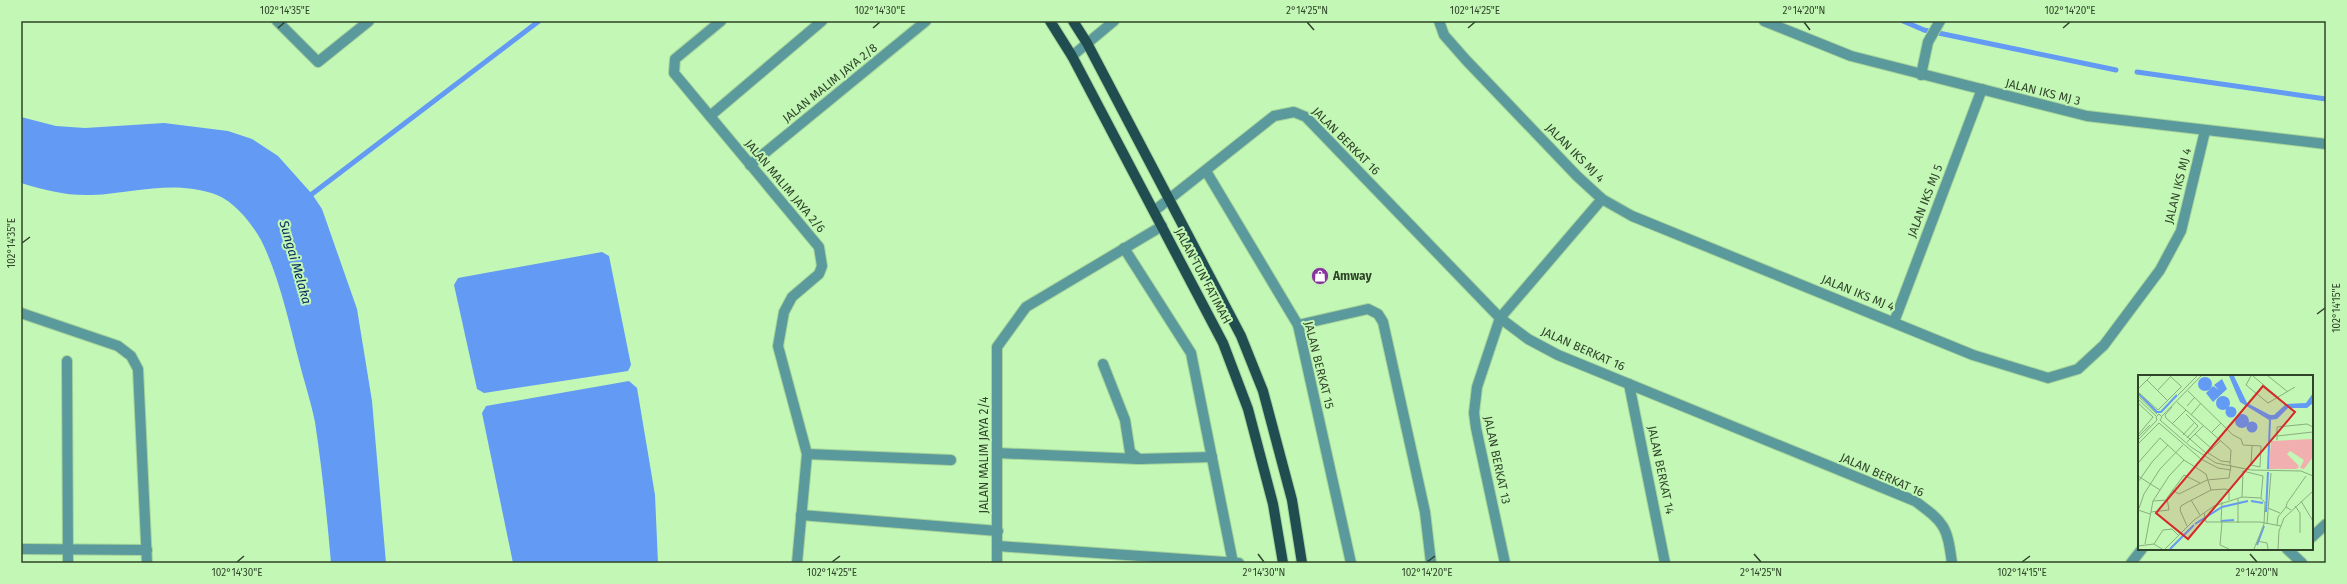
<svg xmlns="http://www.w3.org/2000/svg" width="2347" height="584" viewBox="0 0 2347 584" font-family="'Fira Sans',sans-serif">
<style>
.water{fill:#639af4}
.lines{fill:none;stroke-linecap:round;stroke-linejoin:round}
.stream{stroke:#639af4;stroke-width:5}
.minor-casing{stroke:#a5d39a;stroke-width:12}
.major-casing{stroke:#a5d39a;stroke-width:12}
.minor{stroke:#5a999c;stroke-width:10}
.major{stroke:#204d50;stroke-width:10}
.ticks{fill:none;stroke:#2f4429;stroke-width:1.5}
.labels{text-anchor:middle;stroke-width:4;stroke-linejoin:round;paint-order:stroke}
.street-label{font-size:12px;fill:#2f4429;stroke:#c3f7b6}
.poi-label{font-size:12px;font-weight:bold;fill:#2f4429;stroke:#c3f7b6;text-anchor:start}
.water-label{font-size:13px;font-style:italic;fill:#05285f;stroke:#c3f7b6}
.inset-river{fill:none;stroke:#639af4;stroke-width:2}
.inset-road{fill:none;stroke:#88af7e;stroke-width:1}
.view{fill:#d62828;fill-opacity:0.15;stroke:#d62828;stroke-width:2}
.inset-edge{fill:none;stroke:#2f4429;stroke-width:2}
.neatline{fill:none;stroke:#2f4429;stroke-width:1.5}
.ticks-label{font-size:10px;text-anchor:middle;fill:#2f4429}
</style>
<rect width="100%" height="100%" fill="#c3f7b6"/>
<g class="water">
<path d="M21 117 56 126 85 128 164 123 228 131 252 139 278 156 312 194 322 209 357 309 372 401 386 563H331C327 516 322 469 315 422 311 402 304 381 299 361 289 322 279 276 261 240 252 224 235 202 217 195 175 179 135 193 92 195 67 196 45 190 21 183Z"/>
<path d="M602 252 609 256 631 365 628 371 484 393 477 389 454 285 458 278Z"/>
<path d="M629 381 637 388 655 495 658 563H513L482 413 486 406Z"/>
</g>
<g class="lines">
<g class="stream">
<path d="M1903 21 1924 30 2116 70"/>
<path d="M2137 72 2326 99"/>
<path d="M312 194 539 21"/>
</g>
<defs>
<g id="minor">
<path d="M277 21 318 62 369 21"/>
<path d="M721 21 675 59 674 73 819 247 822 266 819 274 792 297 784 312 778 346 807 454 797 563"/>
<path d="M1439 21 1444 35 1466 60 1577 176 1602 199 1632 216 1973 355 2048 378 2078 369 2104 345 2160 270 2181 231 2205 131"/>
<path d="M1764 21 1851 56 2087 116 2326 144"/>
<path d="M1072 56 1114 21"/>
<path d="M1921 75 1928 42 1940 21"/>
<path d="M710 116 822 21"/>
<path d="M750 165 926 21"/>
<path d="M1206 171 1298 325 1351 563"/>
<path d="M1154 211 1274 116 1294 112 1306 117 1500 318 1528 339 1558 355 1915 501C1945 523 1947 526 1952 563"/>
<path d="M1124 248 1191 353 1233 563"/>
<path d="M21 313 118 346 131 356 138 369 147 563"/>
<path d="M1894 322 1982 89"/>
<path d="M1298 325 1368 309 1378 314 1383 322 1425 512 1431 563"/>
<path d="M67 361 68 563"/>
<path d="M1103 364 1125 420 1130 452 1139 459 1212 457"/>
<path d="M1629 384 1665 563"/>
<path d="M997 453 1139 459"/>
<path d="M807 454 951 460"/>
<path d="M801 515 998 531"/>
<path d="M2312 537 2326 524"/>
<path d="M998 546 1239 563"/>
<path d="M21 549 147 550"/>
<path d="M2287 549 2302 563"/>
<path d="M997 563V347L1026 307 1162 226"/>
<path d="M1505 563 1476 428 1474 413 1477 387 1500 318 1602 199"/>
<path d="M2131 563 2142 549"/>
</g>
<g id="major">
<path d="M1050 21 1072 56 1223 343 1248 409 1273 504 1283 563"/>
<path d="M1073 21 1087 43 1241 336 1263 391 1292 500 1302 563"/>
</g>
</defs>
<use href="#minor" class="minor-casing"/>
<use href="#major" class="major-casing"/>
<use href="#minor" class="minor"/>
<use href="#major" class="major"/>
</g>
<path class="ticks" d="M1307 22 1314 30M1804 22 1810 30M278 28 285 22M873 28 880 22M1468 28 1475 22M2063 28 2070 22M22 243 30 237M2317 314 2325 308M1258 554 1264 562M1754 554 1761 562M2250 554 2257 562M237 562 244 556M832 562 840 556M1427 562 1435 556M2022 562 2030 556"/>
<defs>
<symbol id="shop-disc" viewBox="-11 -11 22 22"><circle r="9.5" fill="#8a329f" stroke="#c3f7b6"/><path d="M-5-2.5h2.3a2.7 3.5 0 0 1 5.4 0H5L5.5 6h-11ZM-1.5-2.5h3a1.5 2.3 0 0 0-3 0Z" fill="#fff"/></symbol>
</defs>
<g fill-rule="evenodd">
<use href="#shop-disc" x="1310" y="266" width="20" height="20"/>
</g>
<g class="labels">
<g class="street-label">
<text transform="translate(830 83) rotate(-39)" y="4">JALAN MALIM JAYA 2/8</text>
<text transform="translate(2043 92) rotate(14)" y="4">JALAN IKS MJ 3</text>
<text transform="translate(1346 141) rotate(45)" y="4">JALAN BERKAT 16</text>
<text transform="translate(1575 153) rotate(45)" y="4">JALAN IKS MJ 4</text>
<text transform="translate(785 186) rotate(50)" y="4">JALAN MALIM JAYA 2/6</text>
<text transform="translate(2178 186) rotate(-76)" y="4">JALAN IKS MJ 4</text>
<text transform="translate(1925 201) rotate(-69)" y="4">JALAN IKS MJ 5</text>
<text transform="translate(1203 276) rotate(62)" y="4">JALAN TUN FATIMAH</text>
<text transform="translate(1858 293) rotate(22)" y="4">JALAN IKS MJ 4</text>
<text transform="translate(1583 349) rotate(24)" y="4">JALAN BERKAT 16</text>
<text transform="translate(1319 365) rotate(76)" y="4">JALAN BERKAT 15</text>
<text transform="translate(984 455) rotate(-90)" y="4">JALAN MALIM JAYA 2/4</text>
<text transform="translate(1497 460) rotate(78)" y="4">JALAN BERKAT 13</text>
<text transform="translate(1661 470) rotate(78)" y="4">JALAN BERKAT 14</text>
<text transform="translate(1882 475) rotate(24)" y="4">JALAN BERKAT 16</text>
</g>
<g class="poi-label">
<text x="1333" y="280">Amway</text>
</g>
<g class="water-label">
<text transform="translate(296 262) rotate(74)" y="5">Sungai Melaka</text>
</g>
</g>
<g transform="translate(2138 375)">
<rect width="175" height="175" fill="#c3f7b6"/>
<path d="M175 64V82L166 94 162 93 166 85 152 76 149 79 161 91 159 94H131L133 66Z" fill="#f2afaf"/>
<path d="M91 1H96L109 28 132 40H136L148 29 168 28 175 18V28L169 33H150L139 44 131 45 102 27ZM60 9a7 7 0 1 1 14 0a7 7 0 1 1-14 0ZM84 4 89 14 75 27 68 18 75 11 81 15 76 10ZM78 28a7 7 0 1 1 14 0a7 7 0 1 1-14 0ZM87.5 37a5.5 5.5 0 1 1 11 0a5.5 5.5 0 1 1-11 0ZM97 46a7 7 0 1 1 14 0a7 7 0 1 1-14 0ZM108.5 52a5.5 5.5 0 1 1 11 0a5.5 5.5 0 1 1-11 0Z" fill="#639af4"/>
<path class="inset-river" d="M0 18 19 37H23L39 20M130 94 132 45M113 126 125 128M128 137 130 97M83 146 96 145M57 149 84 132 110 126M119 170 126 151M32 174 56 150"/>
<path class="inset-road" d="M32 1 44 12M113 1 108 10 130 28 157 12M115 1 141 23M130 1 150 17M9 5 30 26M0 14 13 1M20 15 33 1M50 16 95 60 103 64 105 70 123 71 122 92 113 90 114 70M0 17 20 35 43 12M40 20 59 1M0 21 19 39M0 24 18 41M39 27 93 75 92 90M0 28 15 42 0 60M49 31 57 22M34 32 27 40 28 43 69 79M48 39 60 51 49 63M53 40 63 28M24 41 63 1M19 45 18 42 21 39 24 42 22 45M22 45 53 72 78 88 113 95 163 96 175 101M34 49 48 35M73 58 83 48M57 59 74 74M45 60 57 47M139 61 175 57M0 62 12 50M0 65 19 45M139 65V52L169 49 175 52M49 67 65 51M0 69 21 48 63 84 80 93 93 95M70 78 83 86 92 87M70 78 82 66M0 88 22 63 46 85 68 99 73 115M0 101 22 115M0 107 14 87 30 70M34 115 41 119 69 105 91 103 93 90M104 122 105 96M53 125 62 140M15 126 29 125M163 126 175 146M157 131 162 138V158M130 133 142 138M0 135 12 139M153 135 148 132 149 128 168 101M0 136 6 119 22 94 45 70M13 137 31 135 29 123 46 100 62 108M66 138 68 147H122L143 151M83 147 84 127M84 147 82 170 91 174M100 148V124M129 149 133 98M139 150 140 142 148 132M49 151 42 135 43 131 48 128 73 115 87 114 91 115V125M119 166 129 168 130 174M7 169 15 126 31 101 46 85M16 169 25 155 34 154 40 160M0 171 16 169 24 174M27 174 56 145 76 131 104 122 123 123 125 101 105 96M116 174 126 149 127 128 123 123M140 174 141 156 146 143 175 116"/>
<path class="view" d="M125 11 157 37 50 164 18 138Z"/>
<rect width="175" height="175" class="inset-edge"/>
</g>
<rect width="2347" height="584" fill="none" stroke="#c3f7b6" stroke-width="44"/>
<rect x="22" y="22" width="2303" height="540" class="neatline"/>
<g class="ticks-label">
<text x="285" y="14">102°14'35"E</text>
<text x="880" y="14">102°14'30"E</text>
<text x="1307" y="14">2°14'25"N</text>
<text x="1475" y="14">102°14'25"E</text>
<text x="1804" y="14">2°14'20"N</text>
<text x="2070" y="14">102°14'20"E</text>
<text transform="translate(11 243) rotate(-90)" y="4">102°14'35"E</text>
<text transform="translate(2336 308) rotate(-90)" y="4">102°14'15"E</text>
<text x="237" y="576">102°14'30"E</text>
<text x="832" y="576">102°14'25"E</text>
<text x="1264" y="576">2°14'30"N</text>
<text x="1427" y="576">102°14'20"E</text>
<text x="1761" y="576">2°14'25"N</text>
<text x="2022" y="576">102°14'15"E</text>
<text x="2257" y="576">2°14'20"N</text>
</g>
</svg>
